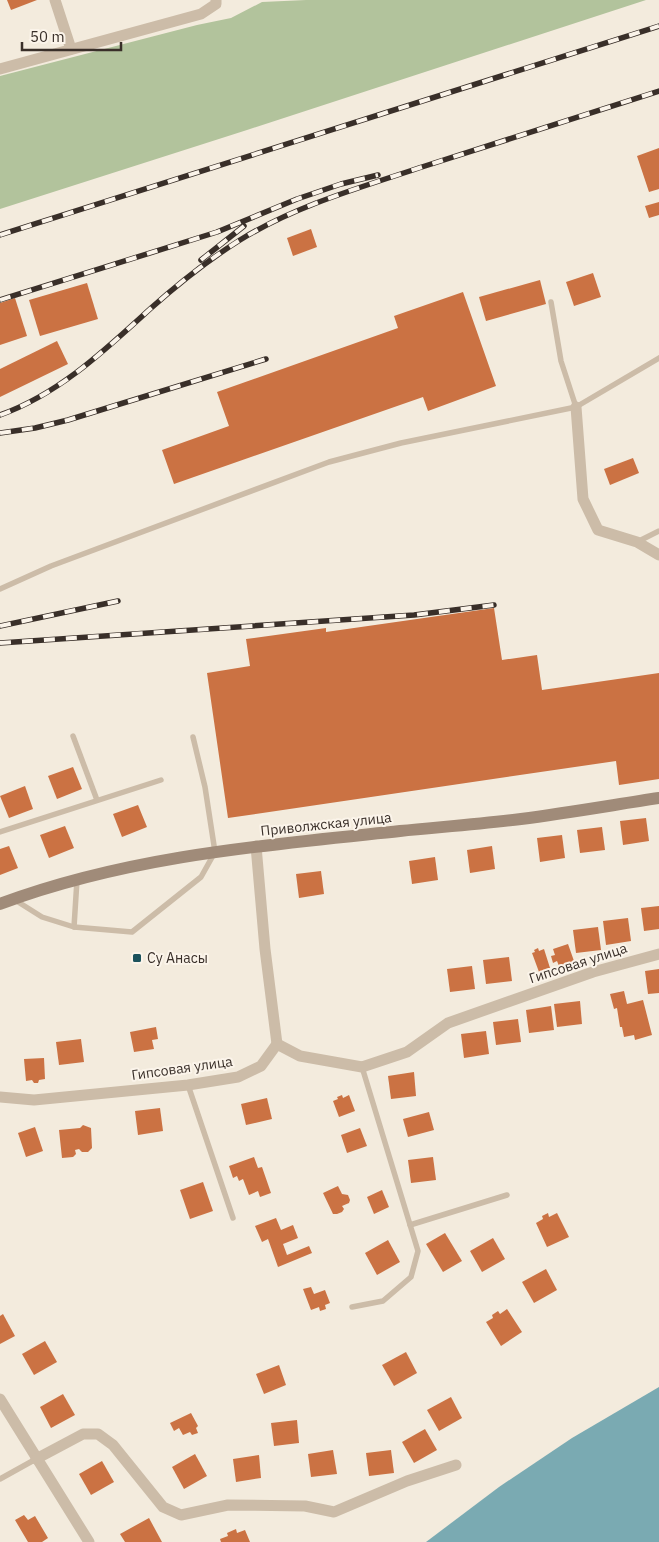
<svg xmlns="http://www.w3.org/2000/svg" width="659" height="1542" viewBox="0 0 659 1542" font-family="'IBM Plex Sans',sans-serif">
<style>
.green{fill:#b2c39c}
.water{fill:#7aaab2}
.building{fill:#cb7243}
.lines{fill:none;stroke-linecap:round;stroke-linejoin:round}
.service{stroke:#ccbca8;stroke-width:5.5}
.minor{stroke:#ccbca8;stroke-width:11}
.secondary{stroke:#a08b79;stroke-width:12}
.rail-casing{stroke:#392f29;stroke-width:5.5}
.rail{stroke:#fbf4ea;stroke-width:4;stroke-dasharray:11;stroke-linecap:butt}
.poi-dot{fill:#1c525c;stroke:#fbf4ea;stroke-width:2}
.labels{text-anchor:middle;stroke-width:4;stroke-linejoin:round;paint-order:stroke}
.street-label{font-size:14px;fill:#392f29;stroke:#fbf4ea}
.poi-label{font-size:14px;fill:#392f29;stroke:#fbf4ea;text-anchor:start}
</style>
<rect width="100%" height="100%" fill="#f3ebdd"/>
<path class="green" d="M306 0H646L247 130 0 209V76L197 25 231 18 262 2Z"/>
<path class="water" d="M659 1387V1542H426L499 1487 572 1438Z"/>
<g class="building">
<path d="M7 0H37L11 10Z"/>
<path d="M659 148V189L649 192 637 156Z"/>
<path d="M659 202V215L649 218 645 206Z"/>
<path d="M311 229 317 247 293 256 287 238Z"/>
<path d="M593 273 601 297 574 306 566 282Z"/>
<path d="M540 280 546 304 486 321 479 297Z"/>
<path d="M87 283 98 319 40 336 29 300Z"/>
<path d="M463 292 496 386 428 411 423 397 174 484 162 450 229 426 217 392 398 328 394 316Z"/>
<path d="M15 298 27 336 0 345V303Z"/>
<path d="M57 341 68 364 0 397V369Z"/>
<path d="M633 458 639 473 610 485 604 469Z"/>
<path d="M494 608 502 660 537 655 542 690 659 673V779L619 785 616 761 228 818 207 673 250 666 246 639 326 628V632Z"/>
<path d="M73 767 82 789 57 799 48 776Z"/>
<path d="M25 786 33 809 9 818 0 796Z"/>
<path d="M138 805 147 827 122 837 113 814Z"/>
<path d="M646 818 649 841 623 845 620 821Z"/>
<path d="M65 826 74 848 49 858 40 835Z"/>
<path d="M602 827 605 850 580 853 577 830Z"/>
<path d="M562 835 565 858 540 862 537 838Z"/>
<path d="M9 846 18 868 0 875V849Z"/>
<path d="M492 846 495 869 470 873 467 850Z"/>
<path d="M435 857 438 880 412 884 409 861Z"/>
<path d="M321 871 324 894 299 898 296 874Z"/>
<path d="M659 906V929L644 931 641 908Z"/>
<path d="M628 918 631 941 606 945 603 921Z"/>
<path d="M598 927 601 950 576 953 573 930Z"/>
<path d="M568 944 574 961 559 966 557 961 553 963 551 956 555 955 553 949Z"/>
<path d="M538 948 539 951 544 949 550 968 539 972 532 953 535 952 534 950Z"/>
<path d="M509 957 512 981 486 984 483 960Z"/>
<path d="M472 966 475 989 450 992 447 969Z"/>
<path d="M659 969V993L648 994 645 971Z"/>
<path d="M624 991 627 1004 643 1000 652 1035 635 1040 634 1035 624 1037 622 1027H620L617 1008 614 1009 610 994Z"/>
<path d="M580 1001 582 1024 557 1027 554 1004Z"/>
<path d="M551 1006 554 1030 529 1033 526 1010Z"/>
<path d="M518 1019 521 1042 496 1045 493 1022Z"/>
<path d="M156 1027 158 1039 152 1040 154 1049 134 1052 130 1032Z"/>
<path d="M486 1031 489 1054 464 1058 461 1034Z"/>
<path d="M81 1039 84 1062 59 1065 56 1042Z"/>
<path d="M44 1058 45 1079 39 1080 38 1083H34L32 1080 26 1081 24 1059Z"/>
<path d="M414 1072 416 1096 391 1099 388 1076Z"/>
<path d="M342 1095 343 1098 349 1095 355 1111 339 1117 333 1101 338 1099 337 1097Z"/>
<path d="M267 1098 272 1119 246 1125 241 1104Z"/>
<path d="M160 1108 163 1131 138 1135 135 1111Z"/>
<path d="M429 1112 434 1130 408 1137 403 1119Z"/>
<path d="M83 1125 91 1128 92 1148 88 1152H82L79 1149 75 1150 76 1154 73 1157 62 1158 59 1130 80 1128Z"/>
<path d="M35 1127 43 1151 26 1157 18 1133Z"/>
<path d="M360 1128 367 1146 347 1153 341 1135Z"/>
<path d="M254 1157 258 1168 262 1167 271 1193 260 1197 258 1191 249 1195 243 1179 239 1181 237 1176 233 1178 229 1166Z"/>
<path d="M433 1157 436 1180 411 1183 408 1160Z"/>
<path d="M203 1182 213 1211 190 1219 180 1190Z"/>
<path d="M338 1186 342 1194 348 1195 350 1200 349 1203 342 1206 344 1209 342 1212 337 1214H333L323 1193Z"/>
<path d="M382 1190 389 1207 374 1214 367 1197Z"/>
<path d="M548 1213 549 1217 557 1213 569 1237 547 1247 536 1223 543 1219 542 1216Z"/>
<path d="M276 1218 281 1230 293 1225 298 1238 283 1244 287 1255 309 1246 312 1253 278 1267 268 1239 262 1242 255 1226Z"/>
<path d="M445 1233 462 1261 443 1272 426 1244Z"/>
<path d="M493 1238 505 1259 482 1272 470 1251Z"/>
<path d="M388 1240 400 1262 377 1275 365 1253Z"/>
<path d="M546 1269 557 1290 534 1303 522 1282Z"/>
<path d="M311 1287 314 1294 325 1290 330 1303 325 1305 326 1309 320 1311 319 1307 311 1310 303 1289Z"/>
<path d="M507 1309 522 1332 501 1346 486 1322 493 1318 492 1315 498 1311 500 1314Z"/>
<path d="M3 1314 15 1336 0 1344V1316Z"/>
<path d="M45 1341 57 1362 34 1375 22 1354Z"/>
<path d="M406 1352 417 1373 394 1386 382 1365Z"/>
<path d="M279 1365 286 1385 264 1394 256 1374Z"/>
<path d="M63 1394 75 1415 51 1428 40 1407Z"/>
<path d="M451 1397 462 1418 439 1431 427 1410Z"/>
<path d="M191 1413 198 1426 196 1428 198 1433 192 1435 190 1432 183 1435 179 1428 174 1431 170 1423Z"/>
<path d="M297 1420 299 1443 274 1446 271 1423Z"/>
<path d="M425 1429 437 1450 414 1463 402 1442Z"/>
<path d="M333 1450 337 1474 311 1477 308 1454Z"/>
<path d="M391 1450 394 1473 369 1476 366 1453Z"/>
<path d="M195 1454 207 1476 184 1489 172 1467Z"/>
<path d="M259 1455 261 1478 236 1482 233 1459Z"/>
<path d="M102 1461 114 1482 91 1495 79 1474Z"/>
<path d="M24 1515 28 1520 35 1516 48 1538 42 1542H28L15 1520Z"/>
<path d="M149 1518 162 1542H125L120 1534Z"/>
<path d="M236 1529 237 1533 245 1530 250 1542H221L220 1539 228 1536 227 1533Z"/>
</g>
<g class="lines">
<g class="service">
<path d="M551 302 561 361 576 407"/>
<path d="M637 542 659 531"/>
<path d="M0 589 51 566 329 462 401 443 576 407 659 358"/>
<path d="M73 736 97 800"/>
<path d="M0 832 161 780"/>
<path d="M77 880 74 927 132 932 201 877 215 852 205 787 193 737"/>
<path d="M15 900 42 917 74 927"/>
<path d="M188 1085 233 1218"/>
<path d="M410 1225 507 1195"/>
<path d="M352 1307 383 1301 411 1277 418 1251 362 1067"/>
<path d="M0 1479 36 1459"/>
</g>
<g class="minor">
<path d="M55 0 71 49"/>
<path d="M0 69 201 14 216 4V0"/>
<path d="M576 407 583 499 598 530 637 542 659 555"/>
<path d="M256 846 265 949 277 1044"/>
<path d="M0 1097 34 1100 188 1085 238 1077 261 1066 277 1044 300 1056 362 1067 407 1052 448 1023 593 972 659 954"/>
<path d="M0 1399 89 1542"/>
<path d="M36 1459 83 1434H98L113 1445 163 1507 181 1515 228 1505 305 1506 334 1512 407 1481 456 1465"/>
</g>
<path class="secondary" d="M0 904C128 856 266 845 400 831 440 827 481 824 521 819 567 813 613 805 659 798"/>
<defs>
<g id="rail">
<path d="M0 235 659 26"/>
<path d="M201 260 244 226"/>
<path d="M0 300 217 232 297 199 341 184 378 175"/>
<path d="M0 415C59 394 105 350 150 309 178 284 208 260 240 240 297 205 362 187 425 166 503 141 581 116 659 91"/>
<path d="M0 433 35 428 68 420 266 359"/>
<path d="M0 626 118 601"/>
<path d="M0 643 414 615 494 605"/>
</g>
</defs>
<use href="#rail" class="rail-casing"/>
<use href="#rail" class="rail"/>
</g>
<rect class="poi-dot" x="132" y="953" width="10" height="10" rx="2.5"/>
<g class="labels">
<g class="street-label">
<text transform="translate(326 824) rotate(-6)" y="5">Приволжская улица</text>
<text transform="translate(578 963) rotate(-18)" y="5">Гипсовая улица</text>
<text transform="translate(182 1068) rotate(-8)" y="5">Гипсовая улица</text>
</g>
<g class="poi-label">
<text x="147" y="963">Су Анасы</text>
</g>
</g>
<path d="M22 42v8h99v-8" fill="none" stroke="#392f29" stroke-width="2.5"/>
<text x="30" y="42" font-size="15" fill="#392f29" stroke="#fbf4ea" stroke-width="4" paint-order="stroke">50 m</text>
</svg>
